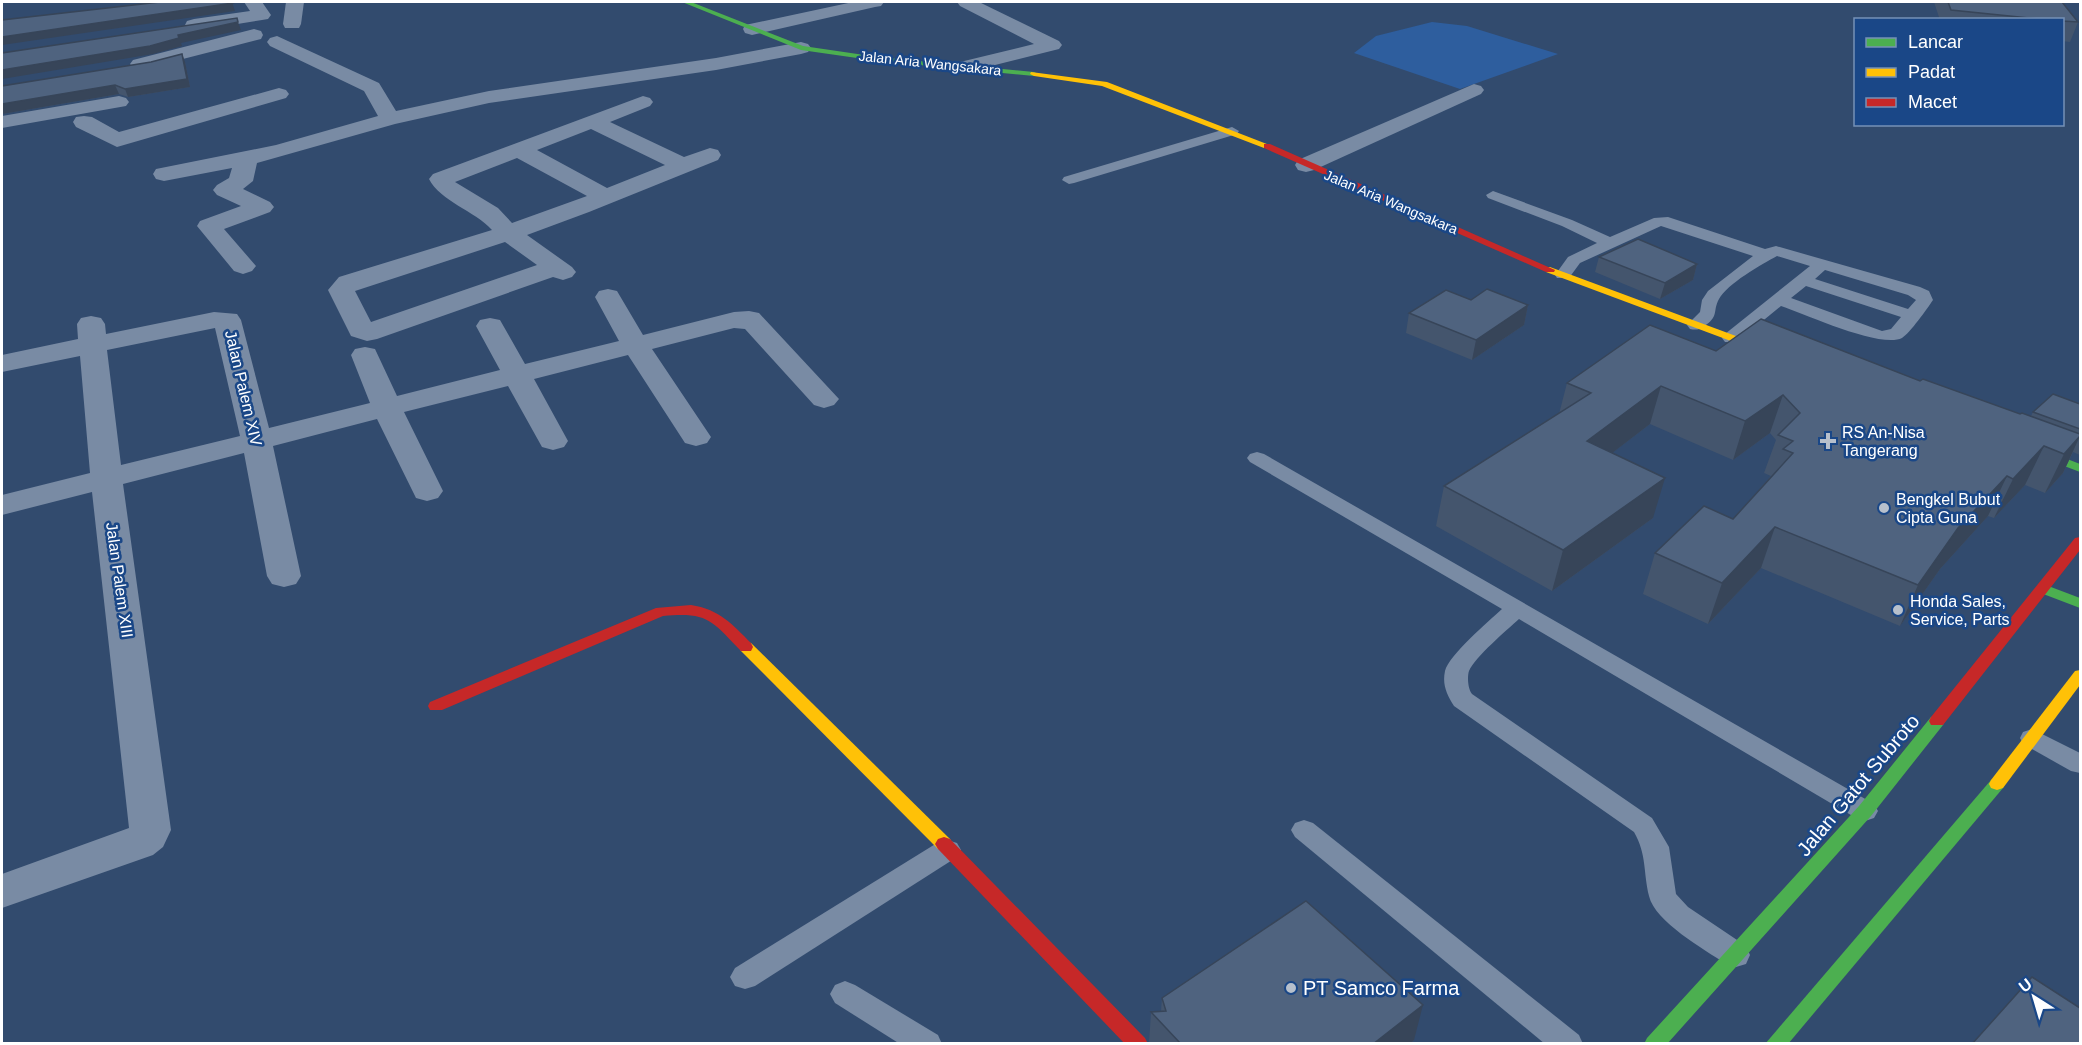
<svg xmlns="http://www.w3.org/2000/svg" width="2082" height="1045" viewBox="0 0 2082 1045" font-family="Arial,sans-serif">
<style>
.green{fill:#2e5e9e}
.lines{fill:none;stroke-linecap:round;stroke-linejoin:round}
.lane{fill:#798ba4;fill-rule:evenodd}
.street{fill:#798ba4;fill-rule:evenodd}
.fast{fill:#4caf50;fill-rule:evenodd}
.slow{fill:#ffc107;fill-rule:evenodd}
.jam{fill:#c62828;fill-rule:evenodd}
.wall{fill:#44556d}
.shaded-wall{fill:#374559}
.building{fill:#4f637f;stroke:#374559;stroke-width:1.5}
.poi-dot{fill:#b7c0cc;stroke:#1a4787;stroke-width:2}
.labels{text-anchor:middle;stroke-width:5;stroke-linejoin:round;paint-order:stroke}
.far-street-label{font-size:14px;fill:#fff;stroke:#1a4787}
.street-label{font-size:16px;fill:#fff;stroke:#1a4787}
.poi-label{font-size:16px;fill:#fff;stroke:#1a4787;text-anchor:start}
.near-street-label{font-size:20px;fill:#fff;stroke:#1a4787}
.near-poi-label{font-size:20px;fill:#fff;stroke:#1a4787;text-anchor:start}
</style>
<rect width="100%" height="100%" fill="#324b6e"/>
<path class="green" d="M1432 22 1467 26 1558 54 1460 89 1354 53 1376 36Z"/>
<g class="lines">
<g class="lane">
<path d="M1232 127 1239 131 1237 134 1074 183 1069 184 1062 180 1064 177Z"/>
<path d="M1493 191 1572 220 1610 237 1654 218 1668 217 1765 249 1776 246 1920 287 1929 291 1933 300C1927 309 1910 333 1902 338 1881 349 1805 314 1781 306L1737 342H1725L1722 338 1725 334 1810 266 1777 256C1762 264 1727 284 1719 299 1712 312 1720 316 1703 327 1699 330 1695 330 1690 329L1687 325 1700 312 1702 300 1708 291 1753 256 1661 226 1580 263 1569 278H1557L1555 275 1568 257 1597 243 1562 226 1488 198 1486 195ZM1825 270 1908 295 1916 300 1908 309 1815 279ZM1806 286 1901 317 1891 329 1882 331 1791 298Z"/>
<path d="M1257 452 1264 454 1874 804 1878 811 1874 818 1865 821 1856 818 1519 619C1507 630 1475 657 1469 671 1467 677 1468 689 1472 694L1652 818 1669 847 1676 894 1688 907 1746 946 1750 955 1746 964 1736 967 1726 964C1704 949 1655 922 1649 896 1643 871 1647 855 1634 832L1454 706C1447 695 1442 685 1445 671 1449 655 1489 621 1502 609L1250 462 1247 458 1250 454Z"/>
<path d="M2032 729 2080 753V773L2071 771 2023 744 2020 738 2023 732Z"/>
<path d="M1304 820 1313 823 1579 1035 1583 1044H1545L1295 837 1291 830 1295 823Z"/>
<path d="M947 840 957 843 961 850 957 857 755 986 745 989 735 986 730 977 735 968 937 843Z"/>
<path d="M845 981 855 985 938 1035 942 1044H900L835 1003 830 994 835 985Z"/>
</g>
<g class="street">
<path d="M244 2H262L271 15 268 19 262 20 194 31 187 29 185 25 187 21 194 19 250 11Z"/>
<path d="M286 2H304L301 24 299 28H285L283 24Z"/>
<path d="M853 2H884L881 6 875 7 752 35 745 33 743 29 745 25Z"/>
<path d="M957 2H979L1059 41 1062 45 1059 49 967 72 960 70 957 66 960 62 1034 44 960 6Z"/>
<path d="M254 29 261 31 263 35 261 39 140 70 133 68 130 64 133 60Z"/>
<path d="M277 36 379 83 396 111 489 91 716 58 801 42 808 44 811 48 808 52 801 54 716 70 489 103 395 124 257 163 253 181 243 189 270 202 274 207 270 212 224 229 256 266 252 271 243 274 234 271 197 226 200 221 241 206 217 195 213 190 217 185 229 178 232 168 164 181 156 179 153 174 156 169 276 145 378 116 364 91 270 46 267 42 270 38Z"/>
<path d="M1474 84 1481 86 1484 90 1481 94 1314 170 1306 172 1298 170 1295 165 1298 160Z"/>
<path d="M279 88 286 90 289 94 286 98 117 147 76 127 73 122 76 117 84 116 92 117 119 132Z"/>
<path d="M119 96 126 98 129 102 126 106 2 128V116Z"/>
<path d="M643 96 650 98 653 102 650 106 610 122 684 157 710 148 718 150 721 155 718 160 589 212 527 235 572 267 576 272 572 277 563 280 553 277 377 339 367 341 351 336 328 290 339 277 492 230C475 211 440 201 429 179L433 174ZM591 129 665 165 607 188 537 150ZM517 158 587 196 512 223 498 208 455 182ZM505 242 537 265 371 322 355 291Z"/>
<path d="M608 289 617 291 643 335 734 312 749 311 759 313 839 399 834 405 824 408 814 405 745 329 734 328 652 349 711 437 707 443 696 446 685 443 628 355 534 379 568 441 564 447 553 450 542 447 508 386 404 412 443 491 438 498 427 501 416 498 377 419 273 446 301 576 296 584 284 587 272 584 267 576 244 453 123 484 171 830 163 847 153 855 2 908V874L129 828 92 492 2 515V495L90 473 80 356 2 372V355L78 339 77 324 81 318 91 316 101 318 105 324 106 334 214 312 237 314 241 320 269 428 370 403 351 355 355 349 365 347 375 349 397 396 500 370 476 326 480 320 490 318 500 320 525 364 619 341 595 297 599 291ZM215 328 240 436 121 465 107 350Z"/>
</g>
<g class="fast">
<path d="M682 2H691L803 46 878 57 1034 72 1038 74 1034 76 878 61 801 50Z"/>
<path d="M2026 443 2080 464V472L2022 450 2020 447 2022 444Z"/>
<path d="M2043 584 2080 598V608L2038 592 2036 589 2038 586Z"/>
<path d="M1937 715 1943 717 1945 721 1943 725 1871 816 1667 1044H1644L1647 1038 1859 806 1931 717Z"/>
<path d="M1997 778 2003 780 2005 784 2003 788 1788 1044H1765L1991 780Z"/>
</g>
<g class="slow">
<path d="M1031 72 1107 82 1272 146 1264 148 1102 86 1034 76 1030 74Z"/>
<path d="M1550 267 1779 352 1781 354 1779 356H1771L1546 272V268Z"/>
<path d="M746 642 751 643 950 839 953 844 950 849 944 851 938 849 741 651 739 647 741 643Z"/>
<path d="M2080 670V685L2003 788 1997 790 1991 788 1989 784 1991 780 2075 671Z"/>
</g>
<g class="jam">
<path d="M1264 144H1270L1555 270 1554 272H1546L1264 148Z"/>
<path d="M2080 537V550L1943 725H1931L1929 721 1931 717 2075 538Z"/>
<path d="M691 605C719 609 733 625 751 643L753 647 751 651H741C711 620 708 612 663 616L442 710H430L428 706 430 702 656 608Z"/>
<path d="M944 837 950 839 1145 1038 1148 1044H1125L938 849 935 844 938 839Z"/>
</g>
</g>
<g class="wall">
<path d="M1934 2H2062L2078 22 2070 42 2062 41V20H1940Z"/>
<path d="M185 62 190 87 128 97 119 94 2 114Z"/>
<path d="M1599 257 1697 264 1693 280 1660 299 1595 272Z"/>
<path d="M1471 300 1528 305 1524 325 1472 360 1406 333 1409 313Z"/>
<path d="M1716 351 1920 381 2020 414 2031 416 2033 412 2080 404V455L2073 452 2063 473 2045 493 2025 485 1994 518 1988 516 1940 569 1900 626 1761 568 1708 624 1643 594 1655 553 1733 519 1771 476 1764 473 1776 440 1770 433 1733 460 1650 424 1612 453 1653 518 1552 591 1436 526 1444 486 1559 414 1567 383Z"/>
<path d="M1162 998 1414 1040 1410 1044H1149L1151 1012 1161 1011Z"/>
</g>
<g class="shaded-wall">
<path d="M232 2 235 11 2 45V37Z"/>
<path d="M238 22 241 30 181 43 182 46 153 54 2 79V80V70Z"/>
<path d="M182 54 185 62 190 87 128 97 125 89Z"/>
<path d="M115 85 119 94 2 114V104Z"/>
<path d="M1697 264 1693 280 1660 299 1665 283Z"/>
<path d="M1528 305 1524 325 1472 360 1476 340Z"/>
<path d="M1661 386 1650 424 1577 480 1587 441Z"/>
<path d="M1783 395 1770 433 1733 460 1745 421Z"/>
<path d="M2080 436 2063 473 2045 493 2064 454Z"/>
<path d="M2044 446 2025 485 1994 518 2013 479Z"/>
<path d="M2007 476 1988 516 1940 569 1900 626 1918 585 1958 528Z"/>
<path d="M1665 478 1653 518 1552 591 1563 550Z"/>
<path d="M1775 527 1761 568 1708 624 1722 583Z"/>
<path d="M1423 1005 1414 1040 1410 1044H1373Z"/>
</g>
<g class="building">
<path d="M160 2H232L233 3 2 37V20Z"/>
<path d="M1948 2H2062L2078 22 2062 21V20H2049L1951 10Z"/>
<path d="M237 18 238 22 178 35 179 38 150 46 2 70V53Z"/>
<path d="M182 54 187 79 125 89 115 85 2 104V86L151 62Z"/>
<path d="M1638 239 1697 264 1665 283 1599 257Z"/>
<path d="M1487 289 1528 305 1476 340 1409 313 1446 290 1471 300Z"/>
<path d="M1761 319 1920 381 1923 379 2020 414 2022 413 2080 434V436L2064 454 2044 446 2013 479 2007 476 1958 528 1918 585 1775 527 1722 583 1655 553 1704 506 1733 519 1793 453 1783 449 1793 441 1778 435 1800 413 1783 395 1745 421 1661 386 1587 441 1665 478 1563 550 1444 486 1591 393 1567 383 1650 325 1716 351Z"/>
<path d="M2053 394 2080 404V429L2033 412Z"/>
<path d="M1306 901 1423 1005 1373 1044H1181L1151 1012 1166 1011 1162 998Z"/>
<path d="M2032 977 2080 1008V1044H1972Z"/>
</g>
<g class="poi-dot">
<path d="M1825 432h6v6h6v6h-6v6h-6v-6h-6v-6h6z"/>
<circle cx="1884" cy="508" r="6"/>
<circle cx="1898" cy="610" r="6"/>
<circle cx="1291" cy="988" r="6"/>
</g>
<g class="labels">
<g class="far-street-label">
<text transform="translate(930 63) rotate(6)" y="5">Jalan Aria Wangsakara</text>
<text transform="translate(1391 202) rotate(23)" y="5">Jalan Aria Wangsakara</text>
</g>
<g class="street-label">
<text transform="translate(244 388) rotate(77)" y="6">Jalan Palem XIV</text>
<text transform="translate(120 580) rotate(82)" y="6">Jalan Palem XIII</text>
</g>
<g class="poi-label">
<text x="1842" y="438">RS An-Nisa<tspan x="1842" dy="18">Tangerang</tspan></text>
<text x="1896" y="505">Bengkel Bubut<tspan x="1896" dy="18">Cipta Guna</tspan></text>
<text x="1910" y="607">Honda Sales,<tspan x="1910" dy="18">Service, Parts</tspan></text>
</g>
<g class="near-street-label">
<text transform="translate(1858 785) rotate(-50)" y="7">Jalan Gatot Subroto</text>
</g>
<g class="near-poi-label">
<text x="1303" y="995">PT Samco Farma</text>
</g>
</g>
<rect width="2082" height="1045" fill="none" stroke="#ffffff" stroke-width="6"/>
<rect x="1854" y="18" width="210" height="108" fill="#1a4787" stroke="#7691b7" stroke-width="1.5"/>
<rect x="1866" y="38" width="30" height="9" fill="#4caf50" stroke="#7691b7" stroke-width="1.5"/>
<text x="1908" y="48" font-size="18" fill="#ffffff">Lancar</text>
<rect x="1866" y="68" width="30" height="9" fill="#ffc107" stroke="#7691b7" stroke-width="1.5"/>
<text x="1908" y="78" font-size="18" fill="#ffffff">Padat</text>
<rect x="1866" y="98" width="30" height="9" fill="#c62828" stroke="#7691b7" stroke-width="1.5"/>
<text x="1908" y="108" font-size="18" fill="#ffffff">Macet</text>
<g transform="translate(2034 997) rotate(323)" stroke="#1a4787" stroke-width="4.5" paint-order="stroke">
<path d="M0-4.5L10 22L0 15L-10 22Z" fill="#ffffff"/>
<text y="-9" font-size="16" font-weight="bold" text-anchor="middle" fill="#ffffff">U</text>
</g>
</svg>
